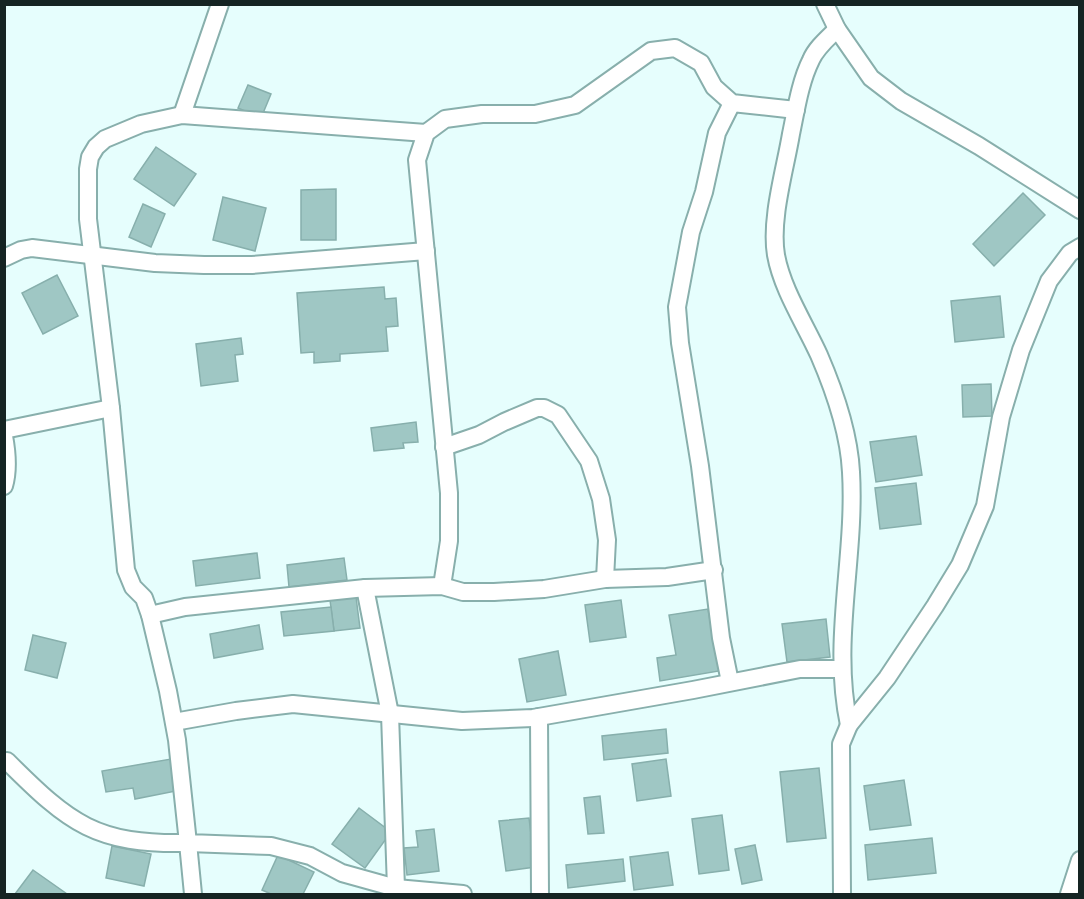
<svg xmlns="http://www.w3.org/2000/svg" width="1084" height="899" viewBox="0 0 1084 899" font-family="Roboto,sans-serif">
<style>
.building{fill:#9fc7c4;stroke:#87afac;stroke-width:1.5}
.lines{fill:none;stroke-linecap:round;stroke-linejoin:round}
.minor-casing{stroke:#88afac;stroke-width:20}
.minor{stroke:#fff;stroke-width:16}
</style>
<rect width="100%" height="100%" fill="#e6fefd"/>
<g class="building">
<path d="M248 85 271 94 261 118 238 108Z"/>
<path d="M156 147 196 174 174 206 134 179Z"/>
<path d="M336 189V240H301V190Z"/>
<path d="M1023 193 1045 215 994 266 973 244Z"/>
<path d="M223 197 266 208 255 251 213 240Z"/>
<path d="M143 204 165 214 151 247 129 237Z"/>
<path d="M57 275 78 316 43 334 22 293Z"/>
<path d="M384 287 385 299 396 298 398 326 386 327 388 351 340 354V361L314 363V352L301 353 297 293Z"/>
<path d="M1000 296 1004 337 955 342 951 301Z"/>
<path d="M241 338 243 354 235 355 238 381 201 386 196 344Z"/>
<path d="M991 384 992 416 963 417 962 385Z"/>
<path d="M416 422 418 442 403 443 404 448 374 451 371 428Z"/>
<path d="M916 436 922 475 876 482 870 442Z"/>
<path d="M916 483 921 524 880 529 875 488Z"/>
<path d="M257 553 260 578 196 586 193 561Z"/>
<path d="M344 558 347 580 289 587 287 565Z"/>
<path d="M356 597 360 628 334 631 330 600Z"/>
<path d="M621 600 626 637 590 642 585 605Z"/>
<path d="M331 607 334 631 284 636 281 612Z"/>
<path d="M708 609 719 671 660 681 657 658 676 655 669 615Z"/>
<path d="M826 619 830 657 787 662 782 624Z"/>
<path d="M259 625 263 649 214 658 210 634Z"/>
<path d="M33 635 66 643 57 678 25 670Z"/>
<path d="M558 651 566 695 527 702 519 659Z"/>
<path d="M666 729 668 753 604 760 602 736Z"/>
<path d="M171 759 176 791 135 799 133 788 106 792 102 771Z"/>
<path d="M666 759 671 796 637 801 632 764Z"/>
<path d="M819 768 826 838 787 842 780 772Z"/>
<path d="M904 780 911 825 870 830 864 786Z"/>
<path d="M600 796 604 833 588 834 584 798Z"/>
<path d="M359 808 391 832 365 868 332 844Z"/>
<path d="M722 815 729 870 699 874 692 819Z"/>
<path d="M529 818 535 867 506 871 499 821Z"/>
<path d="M434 829 439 871 407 875 404 848 418 847 416 831Z"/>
<path d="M932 838 936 873 868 880 865 845Z"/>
<path d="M755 845 762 880 742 884 735 849Z"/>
<path d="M112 846 151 854 144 886 106 878Z"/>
<path d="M668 852 673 885 634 890 630 857Z"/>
<path d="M278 855 314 872 303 894H271L262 890Z"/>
<path d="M623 859 625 881 568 888 566 865Z"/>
<path d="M33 870 67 894H15Z"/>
</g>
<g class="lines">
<defs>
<g id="minor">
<path d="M825 4 837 29 871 78 901 101 979 146 1080 210"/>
<path d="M837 29C828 38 816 48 811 60 800 82 796 110 791 134 785 170 770 219 776 255 782 289 805 324 819 355 835 392 849 432 851 472 856 557 831 641 849 725"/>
<path d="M182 115 220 4"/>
<path d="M426 133 182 115 141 124 105 139 96 147 90 157 88 169V219L111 408 126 570 133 587 144 598 150 615 168 691 177 740 188 843 271 846 310 856 342 873 396 888 463 894"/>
<path d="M4 258 21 250 32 248 155 263 204 265H252L426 251"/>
<path d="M4 430 111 408"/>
<path d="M4 436C7 452 9 469 4 486"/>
<path d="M444 447 479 435 504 422 537 408H544L558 415 589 461 601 499 607 540 605 579"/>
<path d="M442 586 449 541V493L417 160 426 133 445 119 482 114H535L575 105 651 51 675 48 701 63 714 87 732 103 796 110"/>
<path d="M365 588 390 714 396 888"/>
<path d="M150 615 185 607 365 588 442 586 463 592H494L544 589 605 579 667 577 714 570"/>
<path d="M730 682 721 638 700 466 680 343 677 307 691 232 704 192 717 133 732 103"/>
<path d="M539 717 540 894"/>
<path d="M174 722 236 711 293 704 462 721 533 718 693 690 800 669H842"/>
<path d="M7 761C70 824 96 845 188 843L193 894"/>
<path d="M842 894 841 744 849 725 887 678 935 606 960 565 985 506 1001 417 1021 350 1049 281 1070 253 1080 247"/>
<path d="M1069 894 1080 860"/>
</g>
</defs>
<use href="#minor" class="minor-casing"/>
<use href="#minor" class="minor"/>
</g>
<rect width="1084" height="899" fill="none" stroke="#152423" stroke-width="12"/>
</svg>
